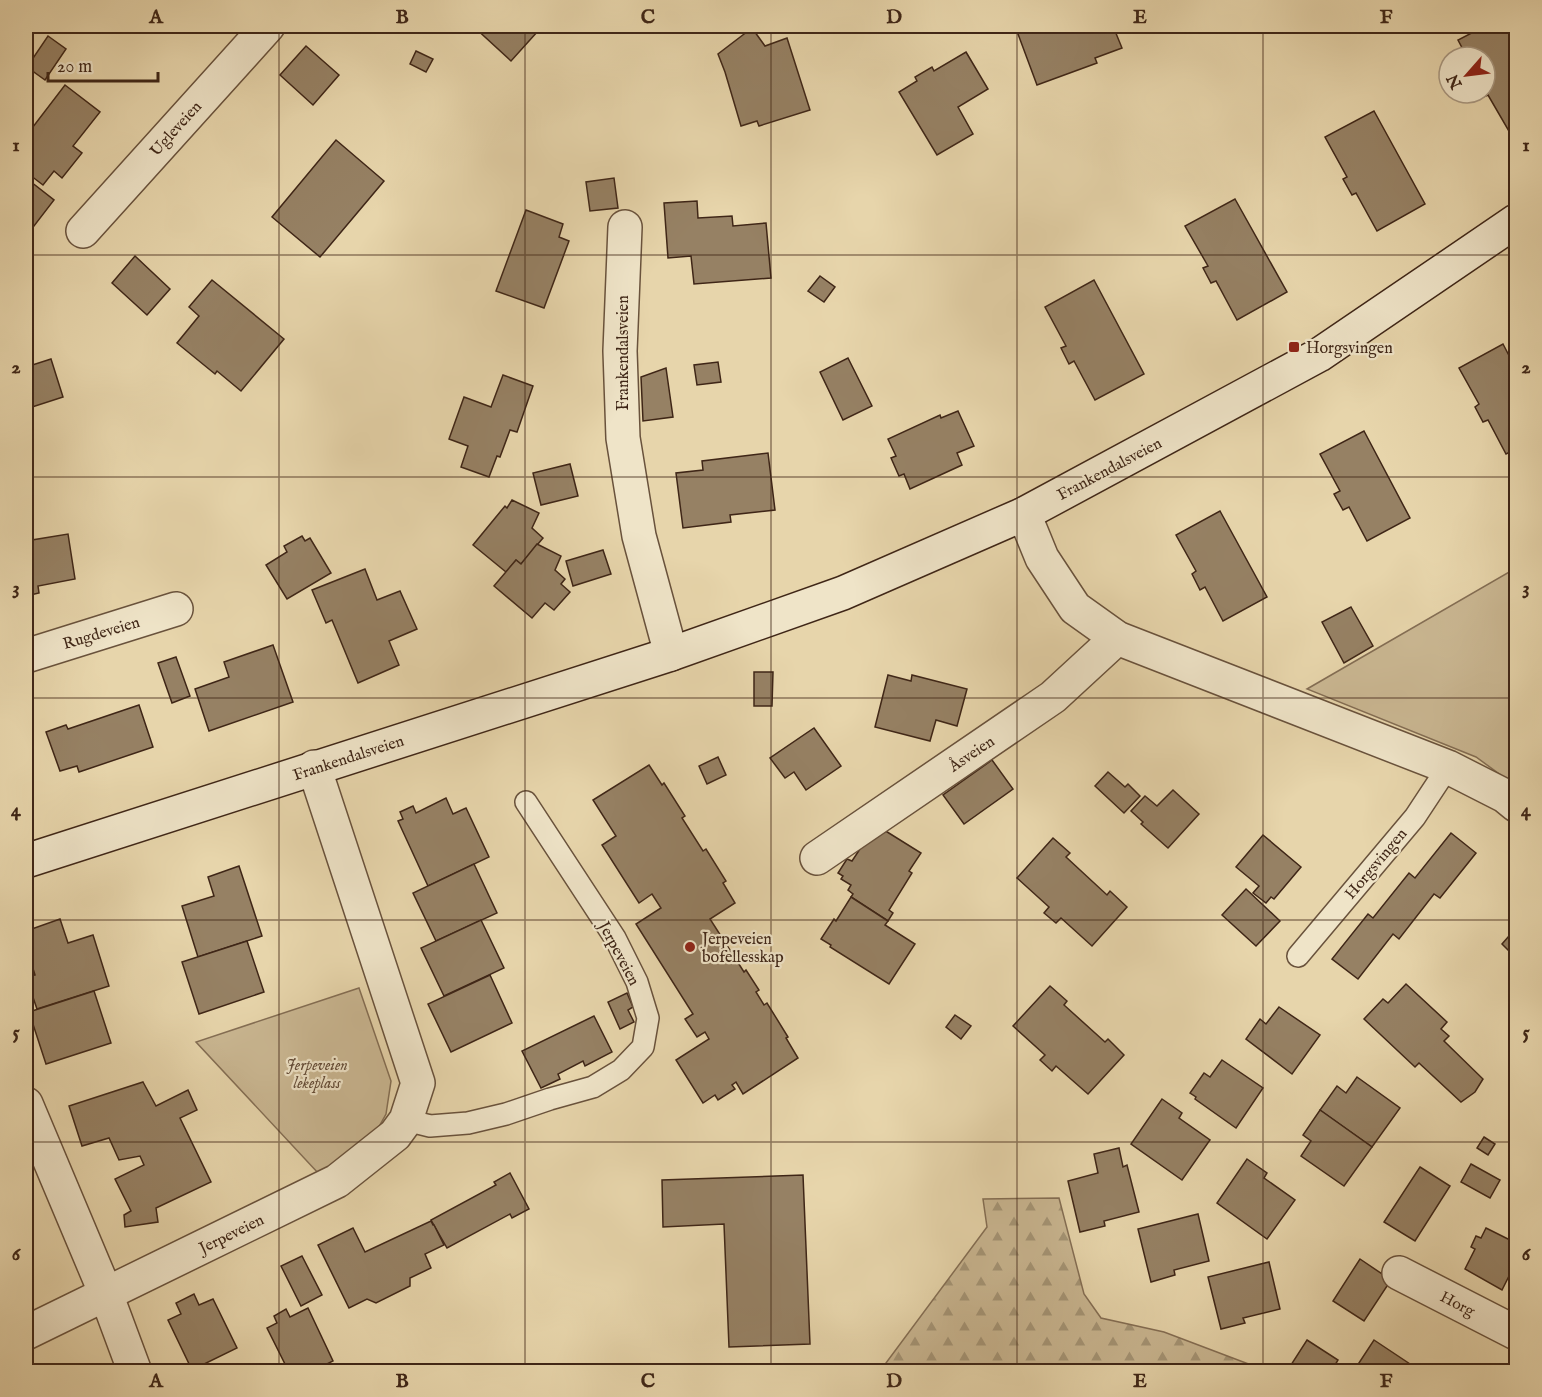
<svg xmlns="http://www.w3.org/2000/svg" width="1542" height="1397" viewBox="0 0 1542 1397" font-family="'IM FELL English',serif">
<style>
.green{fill:#cab792;stroke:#846e54;stroke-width:1.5}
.forest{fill:url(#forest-firs);stroke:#846e54;stroke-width:1.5}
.building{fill:#968164;stroke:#3f2617;stroke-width:1.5}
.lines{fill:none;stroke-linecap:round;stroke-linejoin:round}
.lane-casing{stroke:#69523c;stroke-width:24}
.street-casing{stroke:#69523c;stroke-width:36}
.secondary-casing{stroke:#3f2617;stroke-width:36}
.lane{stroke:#efe4c8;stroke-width:21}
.street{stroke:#efe4c8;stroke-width:33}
.secondary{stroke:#efe4c8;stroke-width:33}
.grid{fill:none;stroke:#3f2617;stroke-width:1.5;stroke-opacity:0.55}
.poi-dot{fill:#8f2418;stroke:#efe4c8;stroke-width:2}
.labels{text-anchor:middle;stroke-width:4.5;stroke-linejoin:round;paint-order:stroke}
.street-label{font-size:16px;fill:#3f2617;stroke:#efe4c8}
.poi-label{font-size:16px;fill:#3f2617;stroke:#efe4c8;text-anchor:start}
.park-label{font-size:16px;font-style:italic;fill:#624a36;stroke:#efe4c8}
.neatline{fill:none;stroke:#3f2617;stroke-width:2}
.grid-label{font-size:20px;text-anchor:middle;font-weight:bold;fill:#3f2617}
</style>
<defs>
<pattern id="forest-firs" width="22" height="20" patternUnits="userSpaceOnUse" patternTransform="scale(1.5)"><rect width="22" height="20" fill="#cab792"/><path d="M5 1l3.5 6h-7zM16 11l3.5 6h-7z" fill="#a59576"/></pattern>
</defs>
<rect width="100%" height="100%" fill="#e7d5ab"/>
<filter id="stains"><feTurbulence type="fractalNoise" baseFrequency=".00333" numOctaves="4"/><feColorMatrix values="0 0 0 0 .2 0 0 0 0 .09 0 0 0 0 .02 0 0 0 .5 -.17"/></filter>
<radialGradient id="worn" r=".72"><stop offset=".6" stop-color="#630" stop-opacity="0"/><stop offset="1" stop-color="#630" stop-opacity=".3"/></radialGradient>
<g class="green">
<path d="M1516 568V786L1476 757 1307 689Z"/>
<path d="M359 988 391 1081 386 1114 376 1132 319 1174 196 1042Z"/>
</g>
<path class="forest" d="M1059 1198 1084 1294 1101 1318 1164 1332 1267 1371H878L886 1363 987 1227 983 1199Z"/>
<g class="building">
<path d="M473 26H533L538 31 511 61Z"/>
<path d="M1015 26H1113L1122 48 1095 58 1097 63 1037 85Z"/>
<path d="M1485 26H1514L1516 30V129L1510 133 1488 95 1483 97 1481 93H1485V57H1467L1458 40Z"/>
<path d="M752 28 765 46 787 38 810 110 759 126 757 121 741 126 725 72 718 54Z"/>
<path d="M48 36 66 49 45 80 27 67Z"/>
<path d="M306 46 339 75 313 105 280 75Z"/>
<path d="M416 51 433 59 426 72 410 64Z"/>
<path d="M966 52 988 89 958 107 973 134 937 155 899 92 917 81 915 77 932 67 934 71Z"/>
<path d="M65 85 100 112 73 146 82 153 62 178 54 171 43 185 26 172V136Z"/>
<path d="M1374 111 1425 204 1377 231 1356 193 1352 195 1343 179 1347 177 1325 137Z"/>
<path d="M336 140 384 181 320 257 272 217Z"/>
<path d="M26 178 54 200 34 226 26 219Z"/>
<path d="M614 178 618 208 590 211 586 182Z"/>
<path d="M1235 199 1287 292 1237 320 1216 281 1211 283 1203 268 1208 266 1185 226Z"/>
<path d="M697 201 698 218 732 216 733 226 766 223 771 278 694 284 691 256 668 258 664 203Z"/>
<path d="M526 210 563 224 559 237 569 241 544 308 496 291Z"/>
<path d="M135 256 170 289 147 315 112 283Z"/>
<path d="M820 276 835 287 824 302 808 291Z"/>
<path d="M212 280 284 339 241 391 217 371 215 374 177 343 199 316 189 307Z"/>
<path d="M1094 280 1144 374 1095 400 1074 361 1069 364 1061 348 1066 346 1045 307Z"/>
<path d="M1503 344 1516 369V449L1506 454 1488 420 1483 422 1475 407 1479 404 1459 368Z"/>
<path d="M848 358 872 406 843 420 820 372Z"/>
<path d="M51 359 63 397 26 409V367Z"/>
<path d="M718 362 721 382 697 385 694 365Z"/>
<path d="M666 368 673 417 643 421 641 377Z"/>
<path d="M503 375 533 386 517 432 510 430 500 457 497 456 489 477 461 467 468 446 449 439 464 397 491 407Z"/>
<path d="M958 411 974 446 957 453 962 465 910 489 904 474 899 476 891 458 896 456 888 439 940 415 941 418Z"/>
<path d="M1364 431 1410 518 1367 541 1349 507 1343 510 1334 494 1340 491 1320 454Z"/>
<path d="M768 453 775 510 730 515 731 522 683 528 676 473 703 470 702 461Z"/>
<path d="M570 464 578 496 541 505 533 473Z"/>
<path d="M512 500 539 513 532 528 543 538 521 564 516 560 506 572 473 545 505 506 507 508Z"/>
<path d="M1220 511 1267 597 1223 621 1205 587 1200 590 1192 574 1196 571 1176 535Z"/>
<path d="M68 534 75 579 38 586 39 593 26 596V541Z"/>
<path d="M302 536 305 541 310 538 331 573 287 599 266 565 287 552 284 546Z"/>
<path d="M537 544 561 556 555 570 565 579 561 584 570 592 554 610 545 603 532 618 494 586 516 560 521 564Z"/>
<path d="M603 550 611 574 573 586 566 561Z"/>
<path d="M365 569 377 600 400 591 417 629 389 641 399 665 358 683 332 620 326 623 312 590Z"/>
<path d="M1351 607 1373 646 1344 663 1322 622Z"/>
<path d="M273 645 293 702 209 731 195 689 229 677 224 662Z"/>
<path d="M176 657 190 696 172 703 158 663Z"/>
<path d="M754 672H773L772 706H754Z"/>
<path d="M888 675 911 681 912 675 967 689 957 726 936 720 930 741 875 727Z"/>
<path d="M139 705 153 747 79 772 77 766 60 771 46 732 66 725 68 729Z"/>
<path d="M814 728 841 766 806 790 794 772 785 778 770 758Z"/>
<path d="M718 757 726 775 707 784 699 766Z"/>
<path d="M992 760 1013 789 964 824 943 795Z"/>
<path d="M649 765 662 785 664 783 685 816 682 818 703 851 706 849 726 881 723 883 735 903 710 919 744 972 746 970 759 990 756 992 764 1005 767 1003 788 1037 786 1038 798 1058 743 1094 736 1082 732 1085 735 1089 718 1100 715 1095 703 1103 676 1060 709 1039 705 1032 697 1037 685 1019 693 1014 636 924 661 908 652 894 639 903 602 845 616 836 593 800Z"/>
<path d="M1108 772 1125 787 1128 784 1140 796 1124 813 1095 786Z"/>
<path d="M1173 790 1199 814 1168 848 1141 824 1143 822 1131 811 1145 796 1157 806Z"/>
<path d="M446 798 453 814 466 808 489 857 428 886 398 821 403 819 400 812 413 806 416 813Z"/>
<path d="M876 825 921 853 909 871 912 873 889 910 893 913 888 921 851 897 853 894 848 890 851 885 841 879 843 876 838 873 847 859 852 861Z"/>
<path d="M1451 833 1476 853 1440 898 1434 894 1399 939 1393 934 1358 979 1332 959 1368 914 1373 918 1409 873 1415 878Z"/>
<path d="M1263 835 1301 867 1274 899 1271 897 1266 903 1253 893 1259 886 1236 867Z"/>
<path d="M1053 838 1070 853 1066 857 1107 895 1110 891 1127 907 1092 946 1061 918 1056 923 1044 913 1049 907 1017 878Z"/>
<path d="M474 864 497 913 436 941 413 893Z"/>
<path d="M239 866 262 936 198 957 182 906 214 896 208 877Z"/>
<path d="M1246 889 1280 921 1256 946 1222 915Z"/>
<path d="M851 897 888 921 885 925 915 944 889 984 830 947 831 945 821 939 834 919 836 921Z"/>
<path d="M60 919 68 943 93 935 109 986 37 1009 26 977 35 975 30 959 26 960V931Z"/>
<path d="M481 920 504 968 444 996 421 948Z"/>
<path d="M1516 928V958L1502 944Z"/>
<path d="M247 941 264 992 199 1014 182 962Z"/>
<path d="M490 975 512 1023 451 1052 428 1004Z"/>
<path d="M1406 984 1447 1022 1441 1029 1449 1036 1444 1041 1483 1079 1475 1092 1461 1102 1419 1063 1415 1067 1364 1019 1383 999 1388 1003Z"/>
<path d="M1050 986 1067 1001 1064 1005 1105 1042 1108 1039 1124 1055 1088 1094 1056 1066 1052 1071 1040 1060 1045 1055 1013 1026Z"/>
<path d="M94 991 111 1043 46 1064 29 1012Z"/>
<path d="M627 993 633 1007 628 1010 634 1022 620 1029 608 1002Z"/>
<path d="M1279 1007 1320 1035 1292 1074 1246 1039 1260 1019 1266 1024Z"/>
<path d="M955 1015 971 1026 961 1039 946 1027Z"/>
<path d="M594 1016 612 1052 585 1066 583 1061 558 1074 560 1079 541 1088 522 1051Z"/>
<path d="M1222 1060 1263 1088 1236 1128 1195 1099 1196 1097 1190 1093 1204 1073 1210 1077Z"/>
<path d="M1357 1077 1400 1108 1372 1147 1320 1110 1337 1086 1346 1093Z"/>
<path d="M143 1082 156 1106 188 1090 197 1110 180 1118 211 1182 156 1208 158 1222 125 1227 124 1215 131 1211 115 1179 144 1165 140 1156 119 1160 109 1138 82 1146 69 1106Z"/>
<path d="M1162 1099 1182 1113 1179 1118 1210 1140 1182 1180 1131 1144Z"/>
<path d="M1320 1110 1372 1147 1344 1186 1301 1156 1311 1141 1303 1135Z"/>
<path d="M1484 1137 1495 1144 1488 1155 1477 1148Z"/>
<path d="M1119 1148 1123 1167 1127 1165 1139 1212 1104 1221 1105 1226 1080 1232 1068 1181 1098 1173 1094 1154Z"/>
<path d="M1247 1159 1267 1173 1264 1178 1295 1200 1267 1239 1217 1203Z"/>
<path d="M1471 1164 1500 1180 1490 1198 1461 1182Z"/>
<path d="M1420 1167 1450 1186 1415 1241 1384 1222Z"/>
<path d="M510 1173 529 1209 512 1218 510 1214 447 1248 431 1220 496 1185 494 1182Z"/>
<path d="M803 1175 810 1344 729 1347 724 1224 663 1227 662 1180Z"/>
<path d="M1198 1214 1209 1261 1174 1270 1175 1275 1151 1282 1138 1229Z"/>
<path d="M431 1221 433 1225H434L444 1245 425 1254 431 1268 410 1278V1286L376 1303 367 1299 349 1308 318 1245 353 1228 365 1252Z"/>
<path d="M1486 1228 1516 1243V1262L1502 1290 1465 1269 1475 1249 1471 1247 1476 1236 1481 1238Z"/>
<path d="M302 1256 322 1295 301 1306 281 1266Z"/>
<path d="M1360 1259 1391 1280 1364 1321 1333 1301Z"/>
<path d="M1269 1262 1280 1309 1243 1318 1245 1323 1221 1329 1208 1277Z"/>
<path d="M194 1294 199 1305 213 1299 237 1348 192 1370 168 1320 181 1314 176 1303Z"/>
<path d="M308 1308 333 1361 311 1372H289L267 1328 277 1323 274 1316 286 1309 290 1317Z"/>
<path d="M1307 1340 1338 1360 1331 1372H1294L1289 1368Z"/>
<path d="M1374 1340 1422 1372H1353Z"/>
<path d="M189 1364 192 1372H173Z"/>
</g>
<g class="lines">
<defs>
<g id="lane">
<path d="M1298 956 1415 817 1448 767"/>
<path d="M406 1120 430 1126 468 1123 506 1114 550 1099 593 1087 621 1070 643 1047 648 1018 637 982 615 938 526 802"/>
</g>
<g id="street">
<path d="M625 227 620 351 623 438 639 536 671 654"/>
<path d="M83 231 268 26"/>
<path d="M1024 514 1042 558 1075 608 1117 638 1448 767 1505 796 1516 805"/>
<path d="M26 656 176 609"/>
<path d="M817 858 1053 697 1117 638"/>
<path d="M26 1104 106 1294 135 1372"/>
<path d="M1399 1273 1516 1333"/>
<path d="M26 1333 337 1181 395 1135 406 1120 418 1083 314 767"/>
</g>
<path id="secondary" d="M26 861 671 654 843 593 1024 514 1319 355 1516 221"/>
</defs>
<use href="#lane" class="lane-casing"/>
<use href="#street" class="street-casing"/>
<use href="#secondary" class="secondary-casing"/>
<use href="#lane" class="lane"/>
<use href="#street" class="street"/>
<use href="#secondary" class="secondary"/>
</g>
<path class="grid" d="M279 26V1372M525 26V1372M771 26V1372M1017 26V1372M1263 26V1372M26 255H1516M26 477H1516M26 698H1516M26 920H1516M26 1142H1516"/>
<g class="poi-dot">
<rect x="1288" y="341" width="12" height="12" rx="3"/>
<circle cx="690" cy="947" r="6"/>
</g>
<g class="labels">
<g class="street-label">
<text transform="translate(175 128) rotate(-48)" y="6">Ugleveien</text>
<text transform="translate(622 353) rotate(-90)" y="6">Frankendalsveien</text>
<text transform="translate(1109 468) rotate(-28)" y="6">Frankendalsveien</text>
<text transform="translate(101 632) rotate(-17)" y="6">Rugdeveien</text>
<text transform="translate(971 753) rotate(-34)" y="6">Åsveien</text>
<text transform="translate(348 757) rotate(-18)" y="6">Frankendalsveien</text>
<text transform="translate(1375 863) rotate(-50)" y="6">Horgsvingen</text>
<text transform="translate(620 953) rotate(62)" y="6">Jerpeveien</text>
<text transform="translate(231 1233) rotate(-26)" y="6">Jerpeveien</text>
<text transform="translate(1458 1303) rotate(27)" y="6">Horg</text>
</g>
<g class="poi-label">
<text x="1306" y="353">Horgsvingen</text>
<text x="702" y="944">Jerpeveien<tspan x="702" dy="18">bofellesskap</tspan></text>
</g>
<g class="park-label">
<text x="317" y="1070">Jerpeveien<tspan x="317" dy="18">lekeplass</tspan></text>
</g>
</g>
<rect width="1542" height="1397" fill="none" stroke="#e7d5ab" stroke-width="66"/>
<g transform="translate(1467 75) rotate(242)"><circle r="28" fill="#efe4c8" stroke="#a99881" stroke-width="1.5"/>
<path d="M0-4.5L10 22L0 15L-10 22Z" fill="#8f2418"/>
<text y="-9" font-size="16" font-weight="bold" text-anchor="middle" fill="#3f2617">N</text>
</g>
<path d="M48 72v9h110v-9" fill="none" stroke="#3f2617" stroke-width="3"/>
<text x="57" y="72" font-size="18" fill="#3f2617" stroke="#efe4c8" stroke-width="4.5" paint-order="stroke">20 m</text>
<rect x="33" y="33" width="1476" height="1331" class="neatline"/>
<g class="grid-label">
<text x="156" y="23">A</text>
<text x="402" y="23">B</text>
<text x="648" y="23">C</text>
<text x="894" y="23">D</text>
<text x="1140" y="23">E</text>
<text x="1386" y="23">F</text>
<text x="16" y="151">1</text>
<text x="1526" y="151">1</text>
<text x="16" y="373">2</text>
<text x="1526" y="373">2</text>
<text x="16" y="594">3</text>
<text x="1526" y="594">3</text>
<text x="16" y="816">4</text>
<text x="1526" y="816">4</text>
<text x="16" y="1038">5</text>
<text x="1526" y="1038">5</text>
<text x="16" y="1260">6</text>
<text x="1526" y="1260">6</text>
<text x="156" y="1387">A</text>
<text x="402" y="1387">B</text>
<text x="648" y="1387">C</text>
<text x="894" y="1387">D</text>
<text x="1140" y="1387">E</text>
<text x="1386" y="1387">F</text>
</g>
<rect width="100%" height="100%" filter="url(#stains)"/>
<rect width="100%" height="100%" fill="url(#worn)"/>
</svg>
